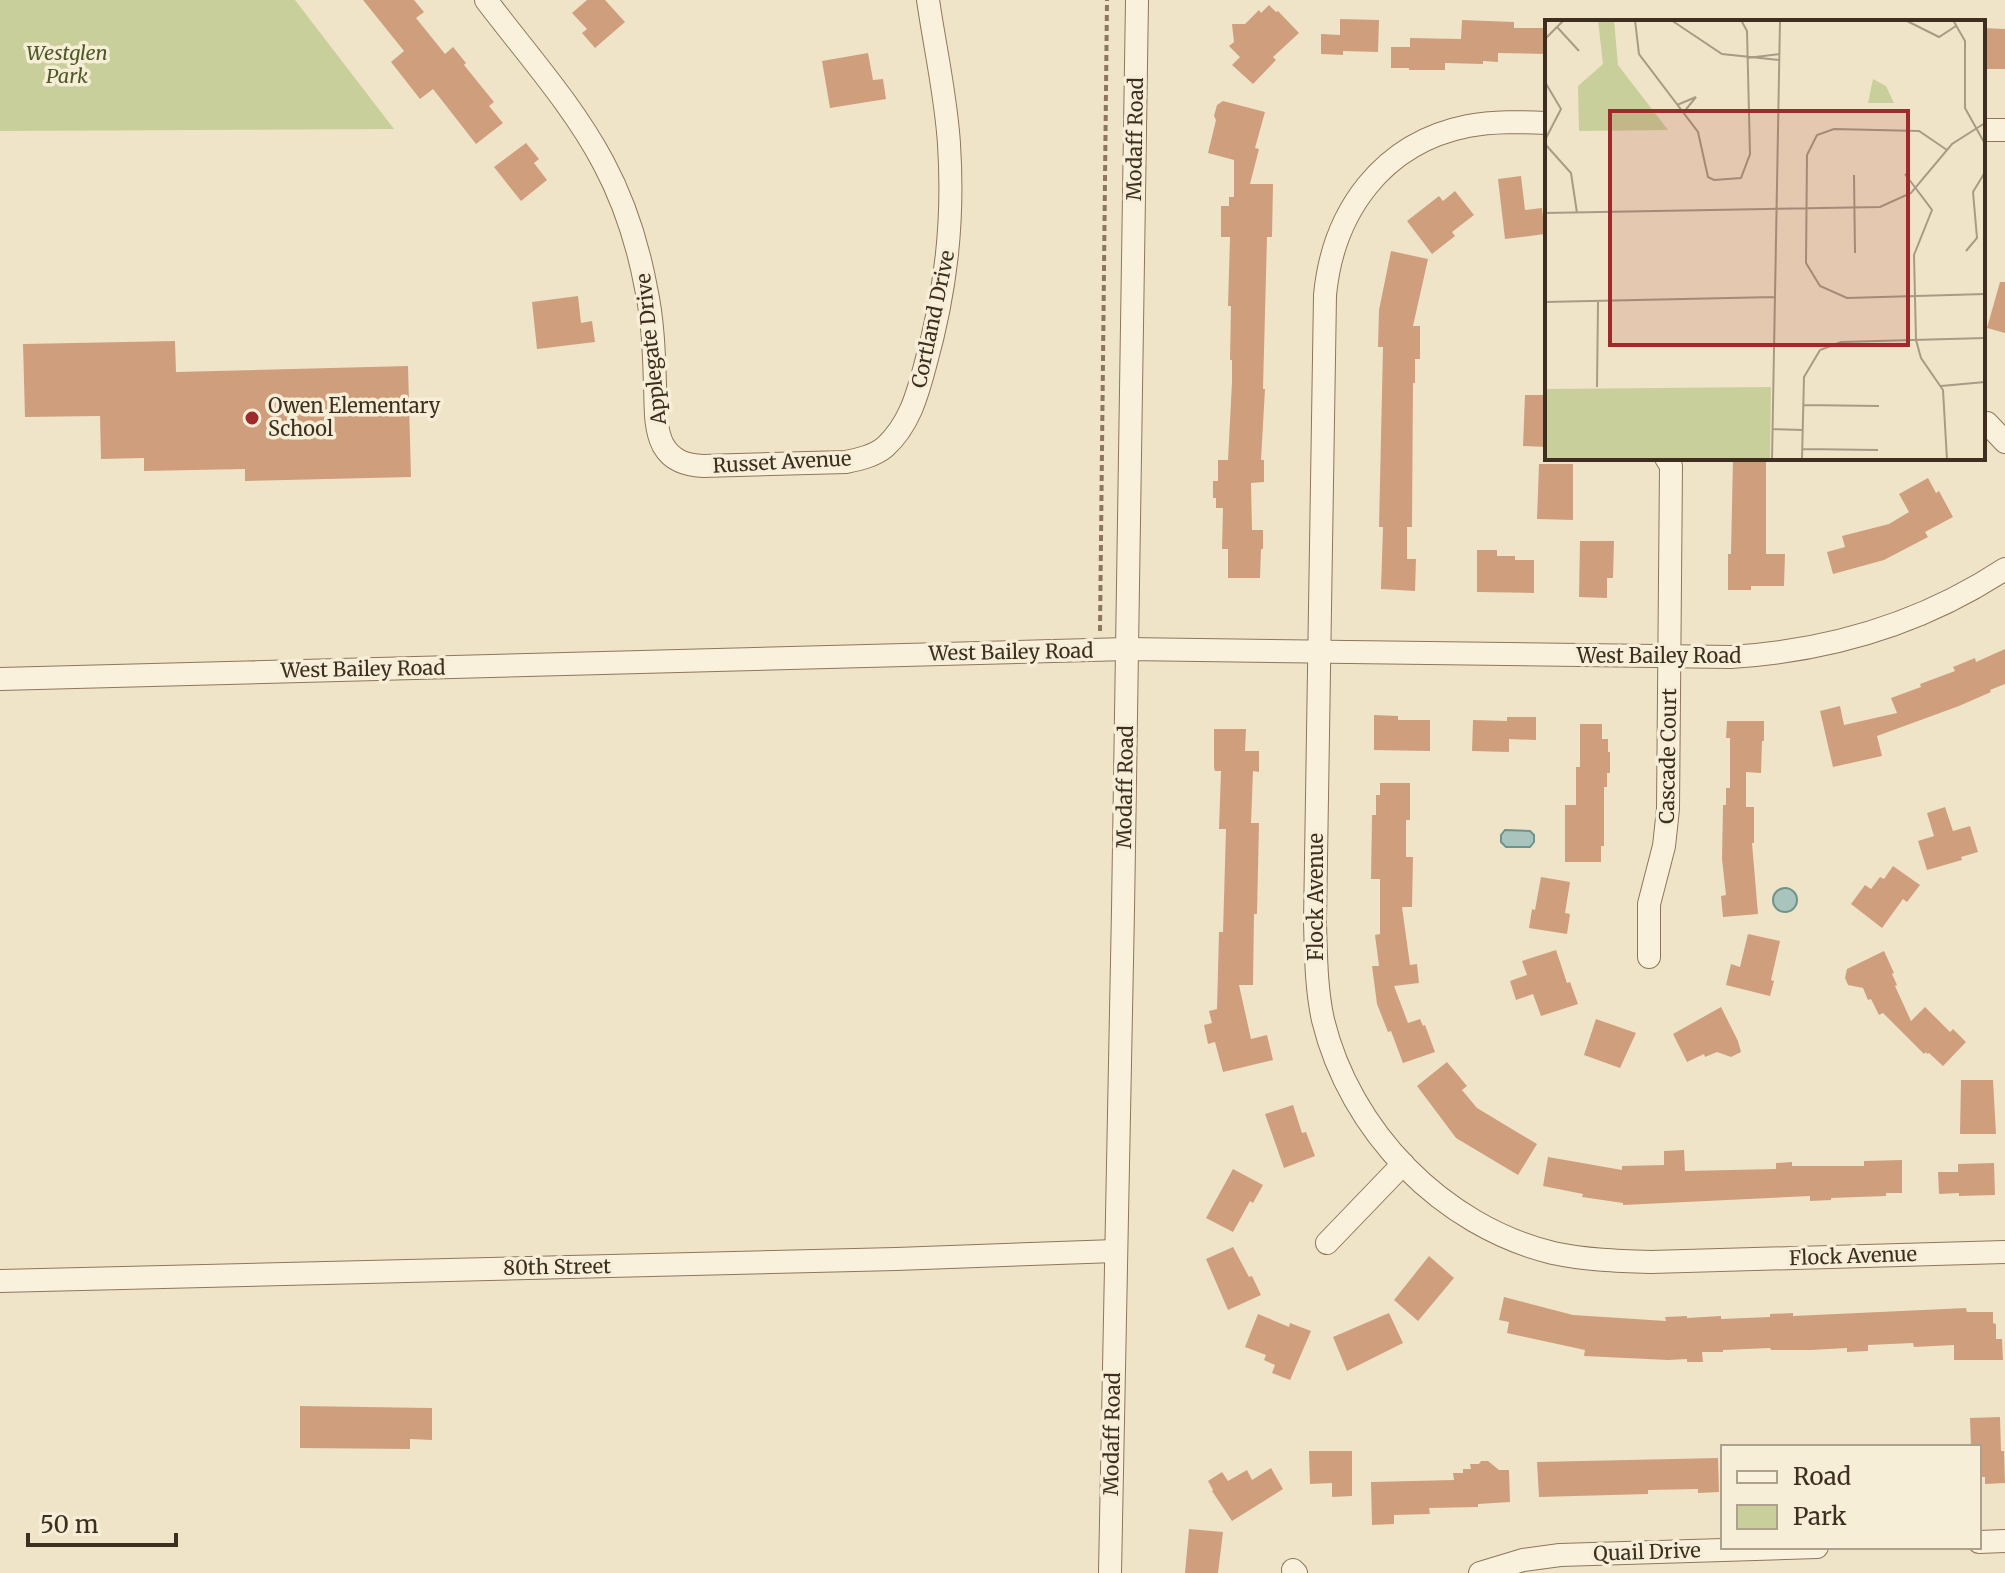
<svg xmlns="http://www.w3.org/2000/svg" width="2005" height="1573" viewBox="0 0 2005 1573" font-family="Merriweather,serif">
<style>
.green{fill:#c9cf9b}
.water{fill:#a9c4bc;stroke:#6f938a;stroke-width:2}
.building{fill:#cf9f7d}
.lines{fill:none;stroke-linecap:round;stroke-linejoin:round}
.minor-casing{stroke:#8d765c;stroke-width:24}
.path{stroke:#8d765c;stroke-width:4;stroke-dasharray:6 4;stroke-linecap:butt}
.minor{stroke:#faf1dc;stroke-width:22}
.poi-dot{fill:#9e2a2b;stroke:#f7eed8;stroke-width:3}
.labels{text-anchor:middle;stroke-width:7;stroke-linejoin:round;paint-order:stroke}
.park-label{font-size:20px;font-style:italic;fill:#4d5a26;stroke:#f7eed8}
.street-label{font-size:20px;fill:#3d2e20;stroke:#f7eed8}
.poi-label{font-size:20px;fill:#3d2e20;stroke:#f7eed8;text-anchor:start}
.inset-road{fill:none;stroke:#a89b85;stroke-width:2}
.view{fill:#9e2a2b;fill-opacity:0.15;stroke:#9e2a2b;stroke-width:4}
.inset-edge{fill:none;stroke:#3d2e20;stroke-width:4}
</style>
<rect width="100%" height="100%" fill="#f0e4c8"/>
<path class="green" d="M0 0H295L394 129 0 131Z"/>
<g class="water">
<path d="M1505 830 1530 831 1534 835V842L1530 847H1506L1501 842V835Z"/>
<circle cx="1785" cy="900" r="12"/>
</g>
<g class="building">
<path d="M363 0H414L424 12 416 18 445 54 453 47 466 63 464 65 494 102 489 106 503 123 476 144 433 89 420 99 391 62 404 51Z"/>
<path d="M587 0H605L625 22 595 48 582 33 587 29 572 13Z"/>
<path d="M1269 5 1276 12 1278 11 1299 33 1273 57 1276 60 1253 84 1232 65 1240 57 1229 46 1234 42 1232 24H1245L1259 10 1261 13Z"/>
<path d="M1340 19 1379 20 1378 52 1343 51V55L1321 54V34L1340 35Z"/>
<path d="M1462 20 1514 22V28H1547V54L1498 53V62L1483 61V64L1445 63V70H1409V68H1391V47H1410V38L1461 39Z"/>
<path d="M1983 28 2005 29V69H1983Z"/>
<path d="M868 53 873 80 883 79 886 99 830 108 822 61Z"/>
<path d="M1223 101 1265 112 1255 148 1259 149 1250 184H1273L1272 237H1267L1263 389H1265L1261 460H1264V482L1251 483 1252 530H1263V549H1261L1260 578H1228V549H1222L1223 508H1216V498H1213V481H1218V460H1228L1232 382V360H1230L1231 306H1228L1230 237H1221V206H1229V197H1234V160L1208 153 1216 120 1214 116 1217 105Z"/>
<path d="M526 143 539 159 534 163 547 180 521 201 494 167Z"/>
<path d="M1521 176 1525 210 1542 208 1545 234 1505 239 1498 179Z"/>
<path d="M1455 191 1474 215 1452 232 1455 236 1432 254 1407 221 1439 196 1443 201Z"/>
<path d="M1391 251 1428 259 1413 326H1420V359H1415V383H1413L1412 527H1407V559H1416L1415 591 1381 589 1383 527H1379L1383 347H1378L1379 310Z"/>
<path d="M2000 282H2005V333L1987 328Z"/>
<path d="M578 296 581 323 592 321 595 342 537 349 532 302Z"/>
<path d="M175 341 176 372 408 366 411 477 245 481V469L144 471V458L101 459 100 416 25 417 23 344Z"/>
<path d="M1525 395H1547V447L1523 446Z"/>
<path d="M1733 458H1766V554H1785L1784 586H1751V590H1728V554H1731Z"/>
<path d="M1539 464H1573V520L1537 519Z"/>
<path d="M1928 478 1936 493 1939 491 1953 517 1925 532 1928 537 1884 560 1833 574 1827 552 1845 547 1842 536 1889 524 1909 512 1899 494Z"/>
<path d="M1580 541H1614L1613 578H1607V598L1579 597Z"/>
<path d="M1477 550H1497V556H1515V560H1534V593L1477 592Z"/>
<path d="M2005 649V684L1990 690 1991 692 1959 706 1877 736 1882 756 1833 767 1820 711 1840 706 1844 725 1897 713 1891 698 1921 687 1920 684 1955 671 1953 667 1975 658 1976 662Z"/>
<path d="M1374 715 1398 716V720H1430V751L1374 750Z"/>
<path d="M1507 717H1536V740L1509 739V752L1472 751 1473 720 1507 721Z"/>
<path d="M1727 721H1764V741H1762L1761 773 1746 772V807H1754V843H1752L1758 914 1723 917 1721 896 1726 895 1722 859 1723 805H1726V788H1730V738H1726Z"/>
<path d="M1580 724H1602V739H1608V752H1610V773H1607V787H1604V846H1601V862H1565V805H1576V767H1580Z"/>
<path d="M1214 729H1246L1245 751H1259V772L1253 771 1251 823H1259L1257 914H1254L1253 985H1239L1251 1039 1267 1035 1273 1060 1223 1072 1215 1042 1208 1044 1204 1025 1212 1023 1209 1011 1217 1009 1219 932H1223L1225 863 1226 829H1219L1221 771H1215L1214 767Z"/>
<path d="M1380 783H1410V820H1406V857H1413L1412 907H1402L1410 965 1417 964 1419 983 1394 986 1408 1023 1420 1019 1423 1026 1425 1025 1435 1052 1403 1063 1391 1031 1388 1032 1377 1004 1372 966H1379L1375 935 1380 934V879H1371L1372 815H1376V795H1380Z"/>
<path d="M1945 807 1953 831 1970 826 1978 852 1961 857 1962 860 1927 870 1918 841 1934 836 1927 813Z"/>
<path d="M1893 866 1920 885 1907 902 1903 899 1882 928 1851 904 1865 885 1871 889 1880 877 1884 879Z"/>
<path d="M1541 877 1570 882 1565 913 1570 914 1567 934 1529 928 1532 909 1535 910Z"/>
<path d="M1748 934 1780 941 1771 980 1774 981 1770 996 1726 985 1731 964 1740 967Z"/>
<path d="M1556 950 1567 983 1570 982 1578 1004 1541 1016 1533 994 1516 1000 1510 981 1527 975 1522 961Z"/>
<path d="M1884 951 1894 973 1892 974 1897 985 1895 986 1911 1021 1925 1007 1950 1032 1953 1029 1966 1042 1943 1066 1929 1053 1927 1054 1926 1052 1924 1054 1883 1013 1879 1015 1871 999 1868 1000 1863 988 1848 985 1845 978 1847 969Z"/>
<path d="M1721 1007 1738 1041 1741 1052 1731 1057 1717 1052 1705 1057 1704 1054 1687 1062 1673 1034Z"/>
<path d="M1596 1019 1636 1033 1620 1068 1584 1055Z"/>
<path d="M1447 1062 1467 1086 1462 1090 1477 1108 1537 1144 1518 1175 1456 1138 1417 1086Z"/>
<path d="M1961 1080H1993L1996 1134H1960Z"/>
<path d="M1293 1105 1302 1133 1306 1132 1315 1156 1284 1168 1265 1114Z"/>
<path d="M1684 1150 1685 1171 1776 1169V1163L1792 1162V1166H1864V1161L1902 1160V1193H1886V1196L1831 1198V1200L1810 1201V1196L1623 1205V1203L1582 1197 1583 1194 1543 1186 1548 1157 1622 1170V1166L1664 1165V1151Z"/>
<path d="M1994 1163 1995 1195 1959 1196V1193L1939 1194 1938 1172H1958V1164Z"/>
<path d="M1233 1169 1263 1185 1253 1203 1250 1201 1233 1232 1206 1218Z"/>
<path d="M1233 1247 1249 1277 1252 1276 1261 1295 1228 1310 1206 1259Z"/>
<path d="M1429 1256 1454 1278 1418 1321 1394 1300Z"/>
<path d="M1504 1297 1573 1315 1666 1321 1665 1317 1687 1316V1318L1721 1316V1319L1770 1317V1314L1793 1313V1316L1966 1308 1967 1312H1993V1323L1996 1324V1339H2002L2003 1360H1954V1345L1914 1347 1913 1343 1868 1345V1351L1847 1352V1348L1811 1350H1771L1770 1348 1723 1350V1352H1702L1703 1362H1687V1359L1668 1360 1584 1356 1585 1350 1507 1333 1509 1322 1499 1320Z"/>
<path d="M1389 1313 1403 1343 1347 1371 1333 1337Z"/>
<path d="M1258 1314 1289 1327 1290 1323 1311 1331 1290 1380 1272 1373 1275 1365 1264 1360 1266 1355 1245 1347Z"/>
<path d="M300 1406 432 1408V1440L410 1439V1449L300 1448Z"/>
<path d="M2000 1417 2001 1451H2004L2005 1483 1985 1484V1477H1979V1447H1971L1970 1418Z"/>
<path d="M1309 1451H1352V1496L1332 1497V1483L1310 1484Z"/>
<path d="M1718 1458 1719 1492 1698 1493V1489L1648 1490V1494L1539 1497 1537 1462Z"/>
<path d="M1481 1461H1488L1499 1470H1509L1510 1502 1478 1504V1507L1429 1508 1430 1514 1394 1515V1524L1372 1525 1371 1482 1454 1480 1453 1473H1463V1469H1471L1470 1464H1479Z"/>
<path d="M1271 1468 1283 1489 1232 1521 1212 1491 1213 1490 1208 1481 1222 1472 1228 1481 1247 1470 1252 1480Z"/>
<path d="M1189 1529 1223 1532 1218 1573H1185Z"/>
</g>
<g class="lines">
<defs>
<g id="minor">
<path d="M486 0C526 53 572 104 603 162 624 201 638 245 646 288 653 320 654 353 655 385 656 404 654 427 663 445 672 461 686 465 703 466L846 462C860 459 874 456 885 447 909 425 917 396 925 366 946 291 954 222 949 144 946 96 935 48 928 0"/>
<path d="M1547 123C1520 122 1494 121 1468 126 1382 143 1333 212 1325 295L1315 922C1316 955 1316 988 1323 1020 1350 1131 1442 1226 1553 1253 1586 1260 1618 1261 1651 1262L2005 1252"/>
<path d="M1983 130H2005"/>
<path d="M1987 423 2005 442"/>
<path d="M0 679 1127 649 1731 657C1829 651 1923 623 2005 569"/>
<path d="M1649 957V904L1664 846 1668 809 1671 466 1666 458"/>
<path d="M1327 1243 1403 1164"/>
<path d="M0 1281 896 1259 1115 1251"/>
<path d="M1979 1542 2005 1541"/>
<path d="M1293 1570 1296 1573"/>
<path d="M1110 1573 1123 910 1137 0"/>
<path d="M1480 1573 1523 1560 1560 1555 1817 1547"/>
</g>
</defs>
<use href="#minor" class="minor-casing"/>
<path class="path" d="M1100 631 1107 0"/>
<use href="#minor" class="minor"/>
</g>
<circle class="poi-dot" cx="252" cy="418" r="8"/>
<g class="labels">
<g class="park-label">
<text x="67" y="60">Westglen<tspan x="67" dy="23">Park</tspan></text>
</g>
<g class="street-label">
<text transform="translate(1135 139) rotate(-89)" y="7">Modaff Road</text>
<text transform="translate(933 319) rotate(-78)" y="7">Cortland Drive</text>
<text transform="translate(651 349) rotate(-96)" y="7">Applegate Drive</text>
<text transform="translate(782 462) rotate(-3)" y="7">Russet Avenue</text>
<text transform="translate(1011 652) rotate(-1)" y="7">West Bailey Road</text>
<text x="1659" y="663">West Bailey Road</text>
<text transform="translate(363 669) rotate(-1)" y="7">West Bailey Road</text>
<text transform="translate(1668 756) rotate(-89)" y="7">Cascade Court</text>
<text transform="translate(1125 787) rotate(-89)" y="7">Modaff Road</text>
<text transform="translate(1316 897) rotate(-90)" y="7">Flock Avenue</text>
<text transform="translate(1853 1256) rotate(-2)" y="7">Flock Avenue</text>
<text transform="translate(557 1267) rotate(-1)" y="7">80th Street</text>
<text transform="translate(1112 1434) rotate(-89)" y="7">Modaff Road</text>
<text transform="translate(1647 1552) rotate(-2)" y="7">Quail Drive</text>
</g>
<g class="poi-label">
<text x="268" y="413">Owen Elementary<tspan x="268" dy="23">School</tspan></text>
</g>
</g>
<g transform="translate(1545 20)">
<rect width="440" height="440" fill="#f0e4c8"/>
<path d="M53 0H69L73 45 123 110 34 111 33 66 58 44ZM328 59 341 66 349 83H323ZM226 367 225 440H0V369Z" fill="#c9cf9b"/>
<path class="inset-road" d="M90 0 94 34 153 112 163 157 169 160 196 158 205 134 202 11 196 0M126 0 177 34 234 40M360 0 394 17 411 6M408 0 420 21V88L440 124M12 7 34 31M0 19 19 0M202 38 235 34M0 62 16 89 0 120M132 85 151 77 138 93M0 124 26 153 32 193M402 130 374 111 289 109 272 115 262 135 261 243 275 266 302 278 440 274M360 154 387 190 369 235 371 320 376 338 398 370 402 440M309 155 310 233M0 193 335 187 366 173 407 124 440 103M421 231 432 218 428 172 440 152M0 282 230 277M396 366 440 362M52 367 53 282M258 385 334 386M228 409 258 410M258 429 333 430M227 440 235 0M257 440 259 357 275 330 296 322 440 318"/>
<path class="view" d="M65 91H363V325H65Z"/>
<rect width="440" height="440" class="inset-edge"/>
</g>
<rect x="1721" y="1445" width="260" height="104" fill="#f7eed8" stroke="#ada18e" stroke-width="2"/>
<rect x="1737" y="1471" width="40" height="12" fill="#faf1dc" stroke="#ada18e" stroke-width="2"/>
<text x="1793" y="1485" font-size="24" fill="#3d2e20">Road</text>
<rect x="1737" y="1505" width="40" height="24" fill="#c9cf9b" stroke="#ada18e" stroke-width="2"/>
<text x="1793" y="1525" font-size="24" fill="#3d2e20">Park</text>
<path d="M28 1533v12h148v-12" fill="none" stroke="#3d2e20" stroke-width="4"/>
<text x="40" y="1533" font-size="24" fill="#3d2e20" stroke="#f7eed8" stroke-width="6" paint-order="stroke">50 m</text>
</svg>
